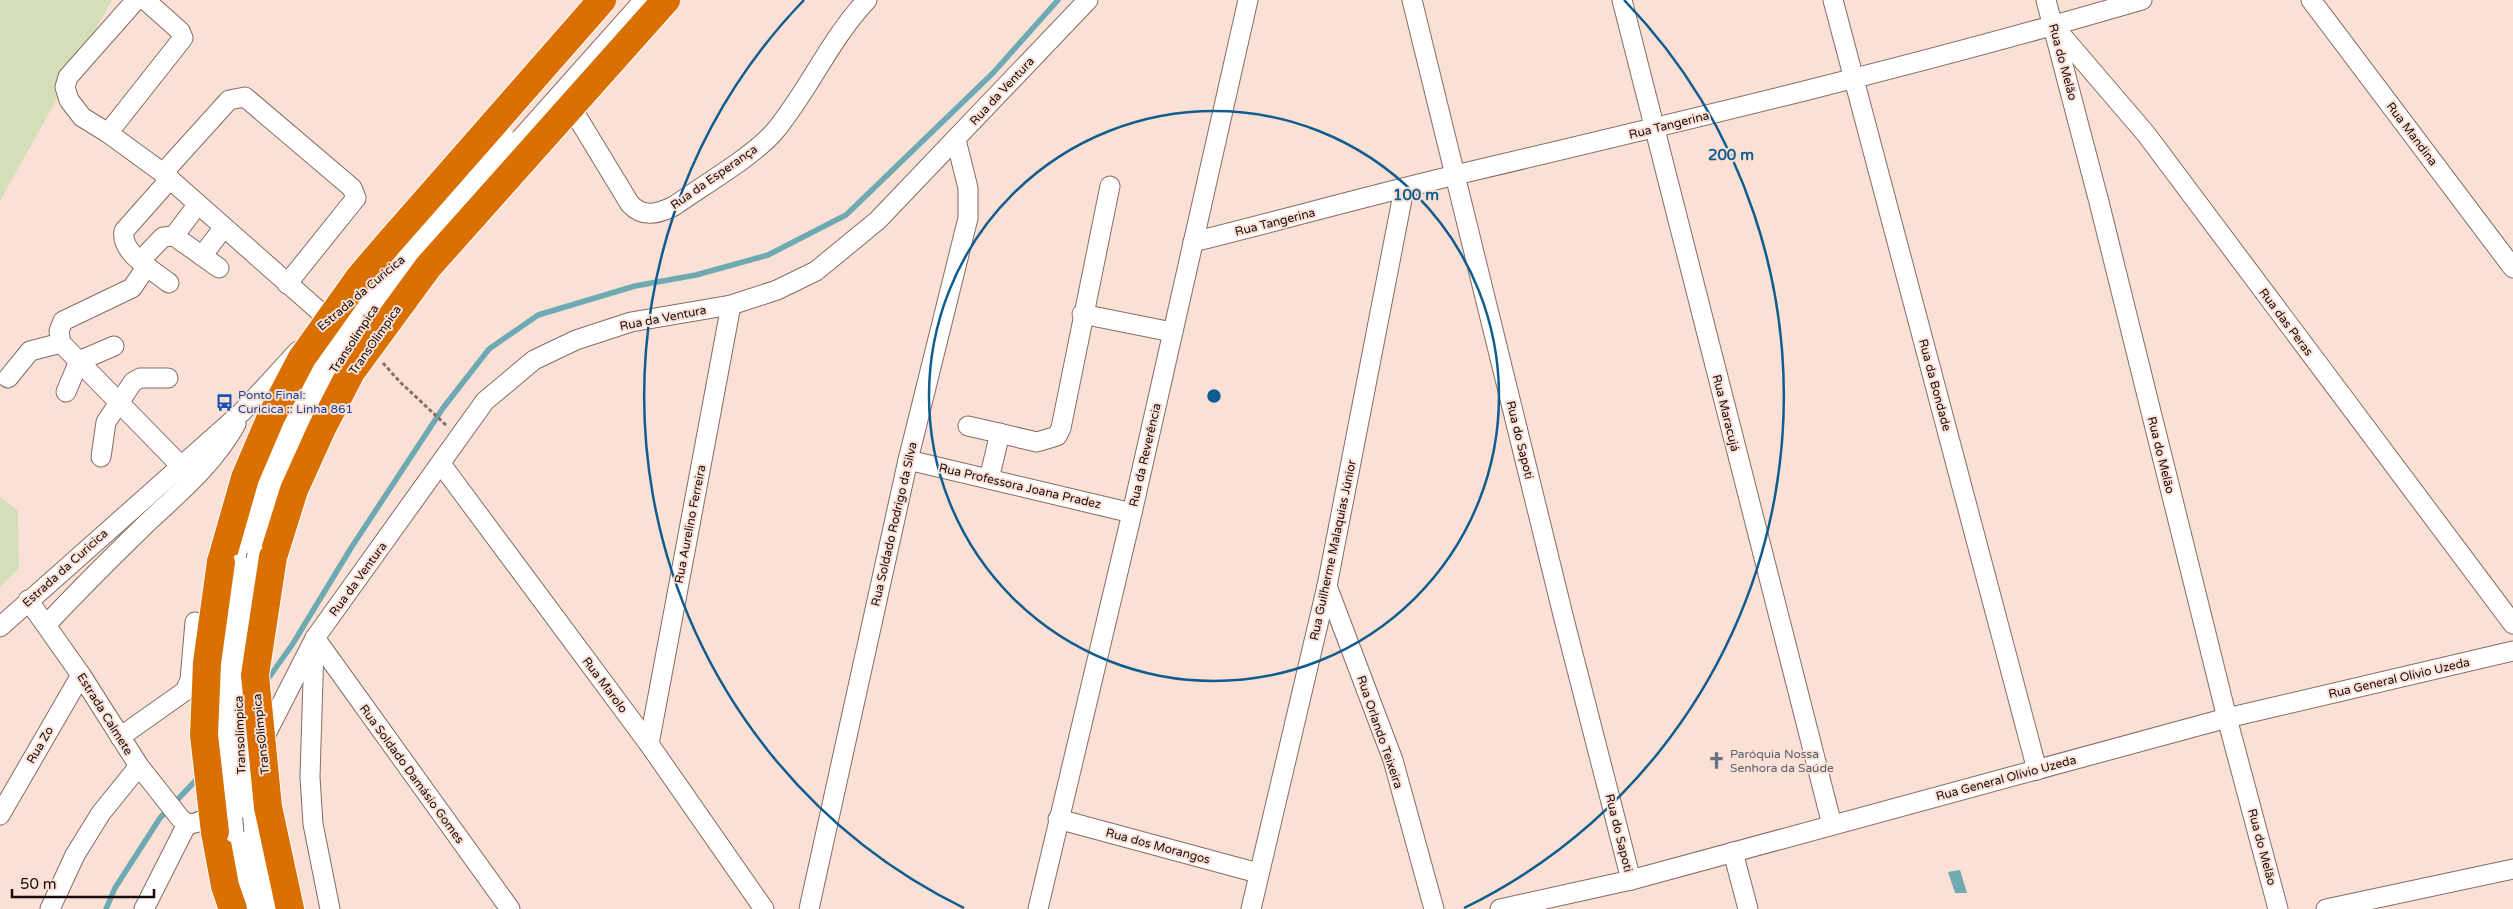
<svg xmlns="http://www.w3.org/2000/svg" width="2513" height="909" viewBox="0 0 2513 909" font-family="'Varela Round',sans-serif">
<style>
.green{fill:#d4dfb9}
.water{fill:#6daab3}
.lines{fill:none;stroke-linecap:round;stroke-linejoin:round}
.stream{stroke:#6daab3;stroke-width:5.5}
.minor-casing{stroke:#846c64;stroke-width:21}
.highway-casing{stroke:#fff;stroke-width:30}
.path{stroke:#83726c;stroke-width:3;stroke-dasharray:4 2.5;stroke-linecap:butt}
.minor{stroke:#fff;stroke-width:19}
.highway{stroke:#da6f02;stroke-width:28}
.minor-bridge-casing{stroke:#846c64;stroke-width:21;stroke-linecap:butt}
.highway-bridge-casing{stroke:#fff;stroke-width:30;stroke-linecap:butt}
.minor-bridge{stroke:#fff;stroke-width:19}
.highway-bridge{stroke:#da6f02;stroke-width:28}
.ring{fill:none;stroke:#0f5c8f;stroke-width:2.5}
.labels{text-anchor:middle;stroke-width:4;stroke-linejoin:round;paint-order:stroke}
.street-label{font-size:12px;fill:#160d0a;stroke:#fbe0d6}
.transit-label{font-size:12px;fill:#164399;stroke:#fbe0d6;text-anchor:start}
.worship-label{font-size:12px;fill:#5b616d;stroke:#fbe0d6;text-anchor:start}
.centre{fill:#0f5c8f;stroke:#fbe0d6;stroke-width:2.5}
.ring-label{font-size:15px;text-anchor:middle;font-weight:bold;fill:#0f5c8f;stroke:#fbe0d6;stroke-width:4;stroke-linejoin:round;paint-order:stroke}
</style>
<rect width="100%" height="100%" fill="#fbe0d6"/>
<g class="green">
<path d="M0 0H112L0 201Z"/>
<path d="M0 497 18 511 19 568 0 587Z"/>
</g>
<path class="water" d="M1960 870 1967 893H1955L1948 872Z"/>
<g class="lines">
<g class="stream">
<path d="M265 683 292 645 351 548 443 408 489 349 538 315 635 286 696 275 768 255 846 215 993 73 1058 0"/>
<path d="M106 909 115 888 160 818 199 777"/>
</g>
<defs>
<g id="minor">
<path d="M136 0 68 77 65 87 69 100 82 117 108 133 163 173 327 318"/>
<path d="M1412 0 1565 623 1631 880"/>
<path d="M1622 0 1832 825"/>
<path d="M1833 0 2037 770"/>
<path d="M2046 0 2099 202 2227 718 2278 909"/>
<path d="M2311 0 2513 268"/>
<path d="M2057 30 2146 134 2513 624"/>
<path d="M565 97 630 204C643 218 658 214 674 206 702 186 754 156 775 131 809 90 830 39 867 0"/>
<path d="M108 133 183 38 180 31 145 0"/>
<path d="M163 173 229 100 245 97 352 188 356 198 287 284"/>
<path d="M174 236 198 204"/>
<path d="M1193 242C1282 220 1371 195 1460 174 1688 120 1917 66 2142 0"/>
<path d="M202 256 224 227"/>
<path d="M140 261 163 237 174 236 219 268"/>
<path d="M147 266 132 288 63 321 59 331 61 343 181 466"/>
<path d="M169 283C153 270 120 253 124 231L170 179"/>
<path d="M1082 314 1172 332"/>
<path d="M8 378 30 351 61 343"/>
<path d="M66 392 79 361 114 346"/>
<path d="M968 426 1037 442 1057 436 1061 428 1110 186"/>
<path d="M101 457 106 422 133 382 140 378H168"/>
<path d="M908 460 1132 513"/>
<path d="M441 464 649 744 764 909"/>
<path d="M989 479 1000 433"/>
<path d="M257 555 275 489 337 364"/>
<path d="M239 564C256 487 285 426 325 358"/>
<path d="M1327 586 1393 760 1434 909"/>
<path d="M28 600 81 675 139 766 180 818 187 824"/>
<path d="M47 624C79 590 113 556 147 523 179 493 214 464 236 424"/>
<path d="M0 627 242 412 298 351"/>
<path d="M315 638 510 909"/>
<path d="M314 647 310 777 313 824 330 909"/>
<path d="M120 737 185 691 190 680 195 622"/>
<path d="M262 742 315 638 485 401 534 360 576 340 631 322 731 305 777 290 816 271 878 220 1088 0"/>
<path d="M649 744 731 305"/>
<path d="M244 808 267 909"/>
<path d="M0 815 81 675"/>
<path d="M1058 819 1258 873"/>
<path d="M187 824C201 824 211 816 219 805"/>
<path d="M234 833 243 880 252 909"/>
<path d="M1733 852 1748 909"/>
<path d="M50 909 75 855 101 813 139 766"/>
<path d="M144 909 187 824"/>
<path d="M809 909 908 460 968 218V188L956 140"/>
<path d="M1038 909 1132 513 1248 0"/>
<path d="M1251 909 1327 586 1404 189"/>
<path d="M1500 909 1631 880 2227 718 2513 651"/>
<path d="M2326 909 2513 869"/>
</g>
<g id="highway">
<path d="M273 557 294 490 322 428 351 372"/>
<path d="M221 562 245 478 271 417 302 358"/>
<path d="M268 807 290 909"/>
<path d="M215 832 225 886 233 909"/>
</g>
</defs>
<use href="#minor" class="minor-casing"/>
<use href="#highway" class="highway-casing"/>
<path class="path" d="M383 363 399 381 447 426"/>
<use href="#minor" class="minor"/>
<use href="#highway" class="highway"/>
<defs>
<g id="minor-bridge">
<path d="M325 358C374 276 440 207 504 136"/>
<path d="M337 364 360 328 400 274 644 0"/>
<path d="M244 808C241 768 237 728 238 688 239 643 247 599 257 555"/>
<path d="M234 833 224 723 225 670 239 564"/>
</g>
<g id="highway-bridge">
<path d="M302 358 359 278 388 244 602 0"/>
<path d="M351 372 428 267 666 0"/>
<path d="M268 807 255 675 273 557"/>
<path d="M215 832 204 735 207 663 221 562"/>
</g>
</defs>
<use href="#minor-bridge" class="minor-bridge-casing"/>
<use href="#highway-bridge" class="highway-bridge-casing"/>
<use href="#minor-bridge" class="minor-bridge"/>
<use href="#highway-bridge" class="highway-bridge"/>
</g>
<g class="ring">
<circle cx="1214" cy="396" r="285"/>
<path d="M964 908A570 570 0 0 1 804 0M1624 0A570 570 0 0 1 1464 908"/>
</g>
<defs>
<symbol id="bus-bare" viewBox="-9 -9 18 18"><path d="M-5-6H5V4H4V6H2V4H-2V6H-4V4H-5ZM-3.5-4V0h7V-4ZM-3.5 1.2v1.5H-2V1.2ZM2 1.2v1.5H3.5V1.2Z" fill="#1a4fb4" stroke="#fbe0d6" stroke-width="2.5" paint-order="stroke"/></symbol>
<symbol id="church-bare" viewBox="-9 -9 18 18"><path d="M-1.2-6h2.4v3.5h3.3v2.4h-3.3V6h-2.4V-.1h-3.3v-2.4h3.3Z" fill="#6b7280" stroke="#fbe0d6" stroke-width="2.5" paint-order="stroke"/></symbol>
</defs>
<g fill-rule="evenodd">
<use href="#bus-bare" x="212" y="390" width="25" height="25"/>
<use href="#church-bare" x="1704" y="748" width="25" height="25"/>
</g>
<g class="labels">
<g class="street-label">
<text transform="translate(2063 62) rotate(75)" y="4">Rua do Melão</text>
<text transform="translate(1002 91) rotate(-47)" y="4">Rua da Ventura</text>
<text transform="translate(1669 125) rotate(-14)" y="4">Rua Tangerina</text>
<text transform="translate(2412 134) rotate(53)" y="4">Rua Mandina</text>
<text transform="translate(714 177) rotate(-35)" y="4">Rua da Esperança</text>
<text transform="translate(1275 222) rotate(-14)" y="4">Rua Tangerina</text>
<text transform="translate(361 293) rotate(-40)" y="4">Estrada da Curicica</text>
<text transform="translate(663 318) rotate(-11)" y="4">Rua da Ventura</text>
<text transform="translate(2286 322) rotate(53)" y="4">Rua das Peras</text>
<text transform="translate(354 339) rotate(-57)" y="4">Transolímpica</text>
<text transform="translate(375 340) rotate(-55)" y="4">TransOlímpica</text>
<text transform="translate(1935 385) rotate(75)" y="4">Rua da Bondade</text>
<text transform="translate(1726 413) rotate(76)" y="4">Rua Maracujá</text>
<text transform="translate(1520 440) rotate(76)" y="4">Rua do Sapoti</text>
<text transform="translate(1145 455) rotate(-77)" y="4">Rua da Reverência</text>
<text transform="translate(2161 455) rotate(76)" y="4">Rua do Melão</text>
<text transform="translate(1020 486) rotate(13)" y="4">Rua Professora Joana Pradez</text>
<text transform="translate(690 524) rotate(-79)" y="4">Rua Aurelino Ferreira</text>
<text transform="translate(894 524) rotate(-77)" y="4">Rua Soldado Rodrigo da Silva</text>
<text transform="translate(1333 550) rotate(-78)" y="4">Rua Guilherme Malaquias Júnior</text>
<text transform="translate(65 568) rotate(-42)" y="4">Estrada da Curicica</text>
<text transform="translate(358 579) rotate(-54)" y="4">Rua da Ventura</text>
<text transform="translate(2399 678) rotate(-13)" y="4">Rua General Olívio Uzeda</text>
<text transform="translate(605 685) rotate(53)" y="4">Rua Marolo</text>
<text transform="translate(105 714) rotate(58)" y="4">Estrada Calmete</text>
<text transform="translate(1380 732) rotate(71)" y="4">Rua Orlando Teixeira</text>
<text transform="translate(261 734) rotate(-96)" y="4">TransOlímpica</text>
<text transform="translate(240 735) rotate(-92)" y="4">Transolímpica</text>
<text transform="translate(40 745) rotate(-60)" y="4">Rua Zo</text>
<text transform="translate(412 774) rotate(54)" y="4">Rua Soldado Damásio Gomes</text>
<text transform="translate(2006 778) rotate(-15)" y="4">Rua General Olívio Uzeda</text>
<text transform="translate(1619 833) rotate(76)" y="4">Rua do Sapoti</text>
<text transform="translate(1158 846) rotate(15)" y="4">Rua dos Morangos</text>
<text transform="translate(2262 847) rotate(75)" y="4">Rua do Melão</text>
</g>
<g class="transit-label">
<text x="238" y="399">Ponto Final:<tspan x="238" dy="14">Curicica :: Linha 861</tspan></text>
</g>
<g class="worship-label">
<text x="1730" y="758">Paróquia Nossa<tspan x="1730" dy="14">Senhora da Saúde</tspan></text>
</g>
</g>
<circle cx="1214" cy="396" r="8" class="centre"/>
<g class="ring-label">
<text x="1731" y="160">200 m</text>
<text x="1416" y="200">100 m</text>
</g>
<path d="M12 889v8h142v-8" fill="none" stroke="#160d0a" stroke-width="2.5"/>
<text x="20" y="889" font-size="15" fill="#160d0a" stroke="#fbe0d6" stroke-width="4" paint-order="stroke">50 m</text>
</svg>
